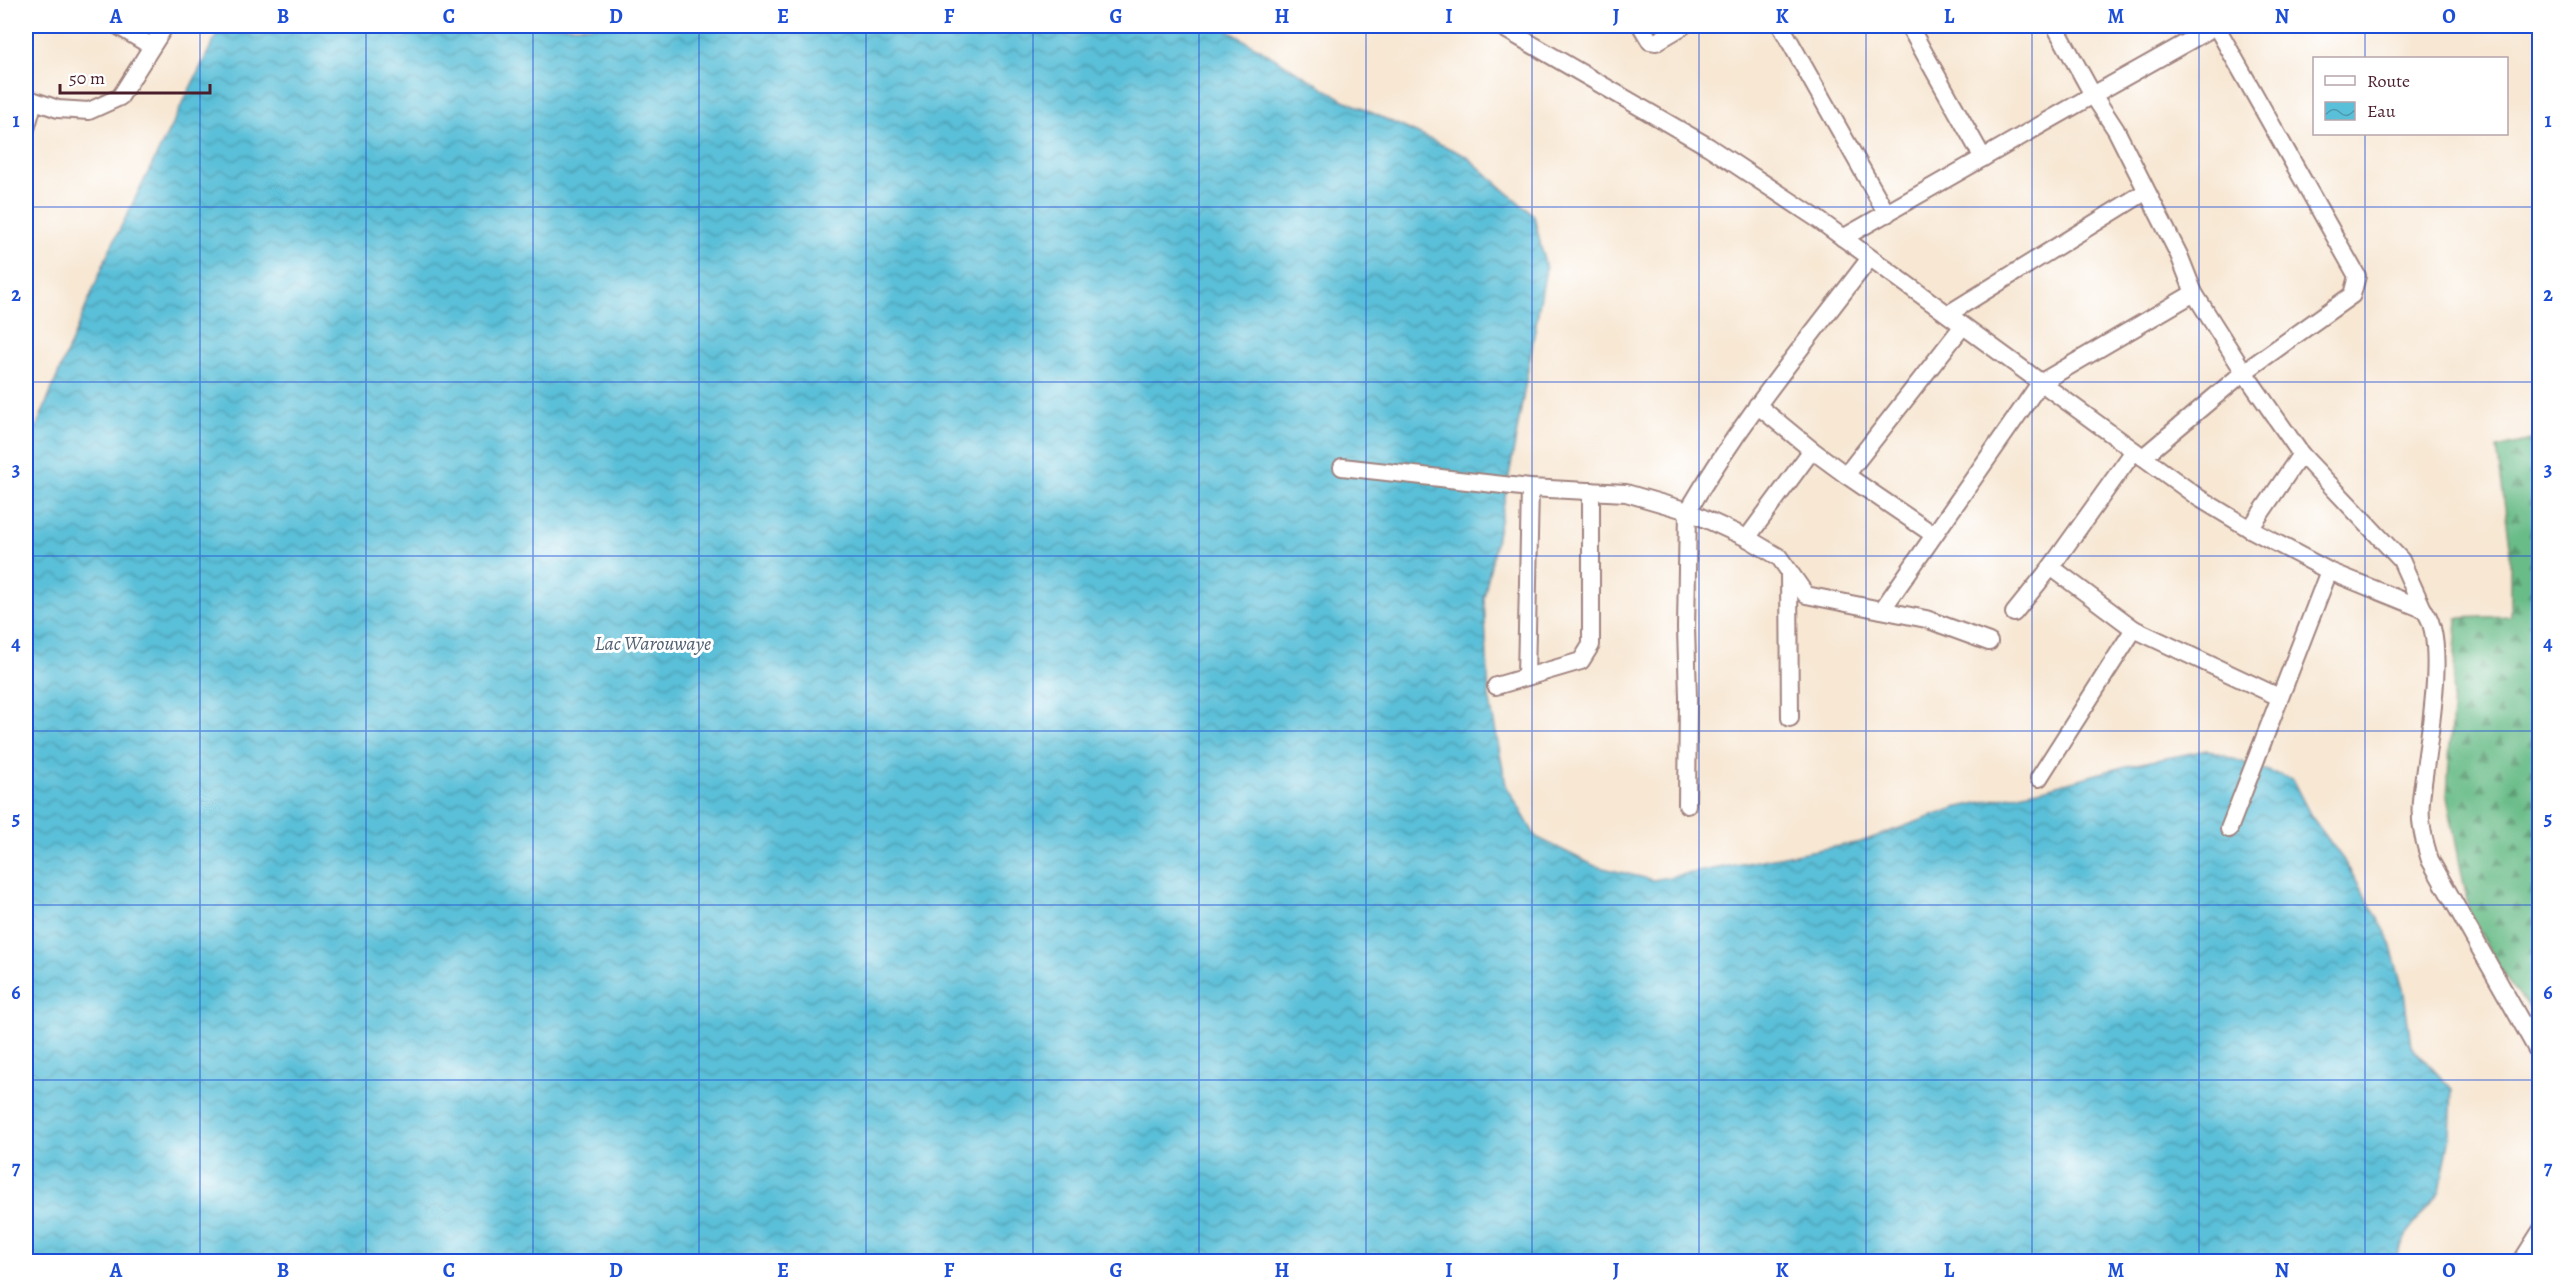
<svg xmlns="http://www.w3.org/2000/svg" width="2565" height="1287" viewBox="0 0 2565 1287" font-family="Alegreya,serif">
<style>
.forest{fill:url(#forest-firs);stroke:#5a6e5a;stroke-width:1.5}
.water{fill:url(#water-waves);stroke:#526f82;stroke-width:1.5}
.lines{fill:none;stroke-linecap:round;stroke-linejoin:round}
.minor-casing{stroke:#a0837f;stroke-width:20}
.minor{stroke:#fff;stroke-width:16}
.grid{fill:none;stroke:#1d4ed8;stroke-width:1.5;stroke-opacity:0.55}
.labels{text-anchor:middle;stroke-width:6;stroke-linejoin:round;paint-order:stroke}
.water-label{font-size:20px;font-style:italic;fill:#505f70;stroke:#fff}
.neatline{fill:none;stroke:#1d4ed8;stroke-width:2}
.grid-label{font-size:20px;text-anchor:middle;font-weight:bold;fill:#1d4ed8}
</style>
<defs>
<pattern id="forest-firs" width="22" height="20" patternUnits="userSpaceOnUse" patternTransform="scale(1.5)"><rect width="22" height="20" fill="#69bc88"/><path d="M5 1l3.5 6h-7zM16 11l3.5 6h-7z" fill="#58986f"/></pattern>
<pattern id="water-waves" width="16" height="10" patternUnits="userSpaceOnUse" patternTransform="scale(1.5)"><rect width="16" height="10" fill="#5abfd8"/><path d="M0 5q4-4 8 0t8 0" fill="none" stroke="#4c9baf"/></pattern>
</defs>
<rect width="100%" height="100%" fill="#fff"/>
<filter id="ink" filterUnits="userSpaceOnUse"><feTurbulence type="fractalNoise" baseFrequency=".0167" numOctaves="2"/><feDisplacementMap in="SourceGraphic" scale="12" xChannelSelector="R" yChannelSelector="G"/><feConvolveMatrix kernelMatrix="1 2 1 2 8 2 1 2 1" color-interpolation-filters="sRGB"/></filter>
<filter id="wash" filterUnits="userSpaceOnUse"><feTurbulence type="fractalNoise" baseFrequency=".008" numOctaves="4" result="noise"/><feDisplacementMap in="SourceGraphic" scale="24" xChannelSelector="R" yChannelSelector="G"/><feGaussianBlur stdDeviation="1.35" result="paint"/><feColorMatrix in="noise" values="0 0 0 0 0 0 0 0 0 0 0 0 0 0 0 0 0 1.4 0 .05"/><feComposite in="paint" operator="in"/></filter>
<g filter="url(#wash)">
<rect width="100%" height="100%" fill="#f7e7d3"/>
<path class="forest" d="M2539 438V1020L2499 969 2469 911 2447 797 2457 618 2510 616V545L2497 448Z"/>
<path class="water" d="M221 26H1221L1344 100 1466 156 1534 216 1546 268 1506 493 1484 597 1489 697 1506 785 1536 837 1595 866 1653 880 1861 842 1955 808 2043 789 2126 766 2207 750 2292 779 2311 816 2345 862 2388 936 2404 993 2411 1046 2452 1089 2450 1135 2440 1191 2407 1234 2394 1261 26 1262V452L109 251Z"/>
</g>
<g filter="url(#ink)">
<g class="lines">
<defs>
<g id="minor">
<path d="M118 26 151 46"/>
<path d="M1500 26 1709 147 1816 218 2199 498 2250 529 2329 571 2423 609"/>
<path d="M1641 26 1650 41 1656 42 1683 26"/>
<path d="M1781 26 1887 214"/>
<path d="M1909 26 1983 158"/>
<path d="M2209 26 2207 31 2093 95 2116 130 2179 255 2194 293 2244 372 2301 454 2401 560 2423 609C2451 638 2424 760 2421 801 2419 822 2424 841 2430 860L2540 1055"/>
<path d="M26 98 58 109 89 111 120 97 165 26"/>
<path d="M26 129 34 101"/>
<path d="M1843 238 2093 95 2055 26"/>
<path d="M1870 258C1807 341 1741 420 1688 511L1747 538 1779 557 1806 595 1926 619 1989 642"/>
<path d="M1948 314 2145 192"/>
<path d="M1757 405 1812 450"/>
<path d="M2143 457 2244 372 2352 295 2357 276 2216 26"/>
<path d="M1342 467 1530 488 1626 493 1688 511 1686 628 1688 697 1687 805"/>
<path d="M1846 475 1934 535"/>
<path d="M2250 529 2301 454"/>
<path d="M1747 538 1812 450 1846 475 1962 327"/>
<path d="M2051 567 2134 629 2279 697"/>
<path d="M1789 571 1790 718"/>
<path d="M1882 610 2040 383 2194 293"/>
<path d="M2014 613 2051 567 2134 451"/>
<path d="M1526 677 1530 488"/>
<path d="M1496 686 1581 661 1591 645V491"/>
<path d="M2039 778 2134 629"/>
<path d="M2229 829 2329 571"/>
<path d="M2521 1262 2540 1232"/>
</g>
</defs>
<use href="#minor" class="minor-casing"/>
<use href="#minor" class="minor"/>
</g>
</g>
<path class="grid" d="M200 26V1262M366 26V1262M533 26V1262M699 26V1262M866 26V1262M1033 26V1262M1199 26V1262M1366 26V1262M1532 26V1262M1699 26V1262M1866 26V1262M2032 26V1262M2199 26V1262M2365 26V58M2365 134V1262M26 207H2540M26 382H2540M26 556H2540M26 731H2540M26 905H2540M26 1080H2540"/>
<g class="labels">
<g class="water-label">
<text x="653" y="650">Lac Warouwaye</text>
</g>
</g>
<rect width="2565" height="1287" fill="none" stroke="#fff" stroke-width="66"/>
<rect x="2313" y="57" width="195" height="78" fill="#ffffff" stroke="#b7a5aa" stroke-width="1.5"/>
<rect x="2325" y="76" width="30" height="9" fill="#ffffff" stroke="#b7a5aa" stroke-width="1.5"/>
<text x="2367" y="87" font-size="18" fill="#4a1f2b">Route</text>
<rect x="2325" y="102" width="30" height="18" fill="url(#water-waves)" stroke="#b7a5aa" stroke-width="1.5"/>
<text x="2367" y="117" font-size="18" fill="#4a1f2b">Eau</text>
<path d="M60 84v9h150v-9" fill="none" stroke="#4a1f2b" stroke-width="3"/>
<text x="69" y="84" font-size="18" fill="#4a1f2b" stroke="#ffffff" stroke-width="4.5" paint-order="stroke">50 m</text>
<rect x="33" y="33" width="2499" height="1221" class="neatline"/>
<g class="grid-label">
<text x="116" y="23">A</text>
<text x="283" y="23">B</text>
<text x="449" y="23">C</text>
<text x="616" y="23">D</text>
<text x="783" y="23">E</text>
<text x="949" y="23">F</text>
<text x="1116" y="23">G</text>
<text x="1282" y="23">H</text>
<text x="1449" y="23">I</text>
<text x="1616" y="23">J</text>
<text x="1782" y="23">K</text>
<text x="1949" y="23">L</text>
<text x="2116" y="23">M</text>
<text x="2282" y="23">N</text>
<text x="2449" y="23">O</text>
<text x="16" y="127">1</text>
<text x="2548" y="127">1</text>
<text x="16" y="301">2</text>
<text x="2548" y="301">2</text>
<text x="16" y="476">3</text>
<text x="2548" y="476">3</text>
<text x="16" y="650">4</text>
<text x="2548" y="650">4</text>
<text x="16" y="825">5</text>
<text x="2548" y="825">5</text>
<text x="16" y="999">6</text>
<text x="2548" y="999">6</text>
<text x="16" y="1174">7</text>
<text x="2548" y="1174">7</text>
<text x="116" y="1277">A</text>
<text x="283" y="1277">B</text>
<text x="449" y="1277">C</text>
<text x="616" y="1277">D</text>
<text x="783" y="1277">E</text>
<text x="949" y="1277">F</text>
<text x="1116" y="1277">G</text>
<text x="1282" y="1277">H</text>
<text x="1449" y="1277">I</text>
<text x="1616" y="1277">J</text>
<text x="1782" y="1277">K</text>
<text x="1949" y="1277">L</text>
<text x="2116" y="1277">M</text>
<text x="2282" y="1277">N</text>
<text x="2449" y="1277">O</text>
</g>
</svg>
